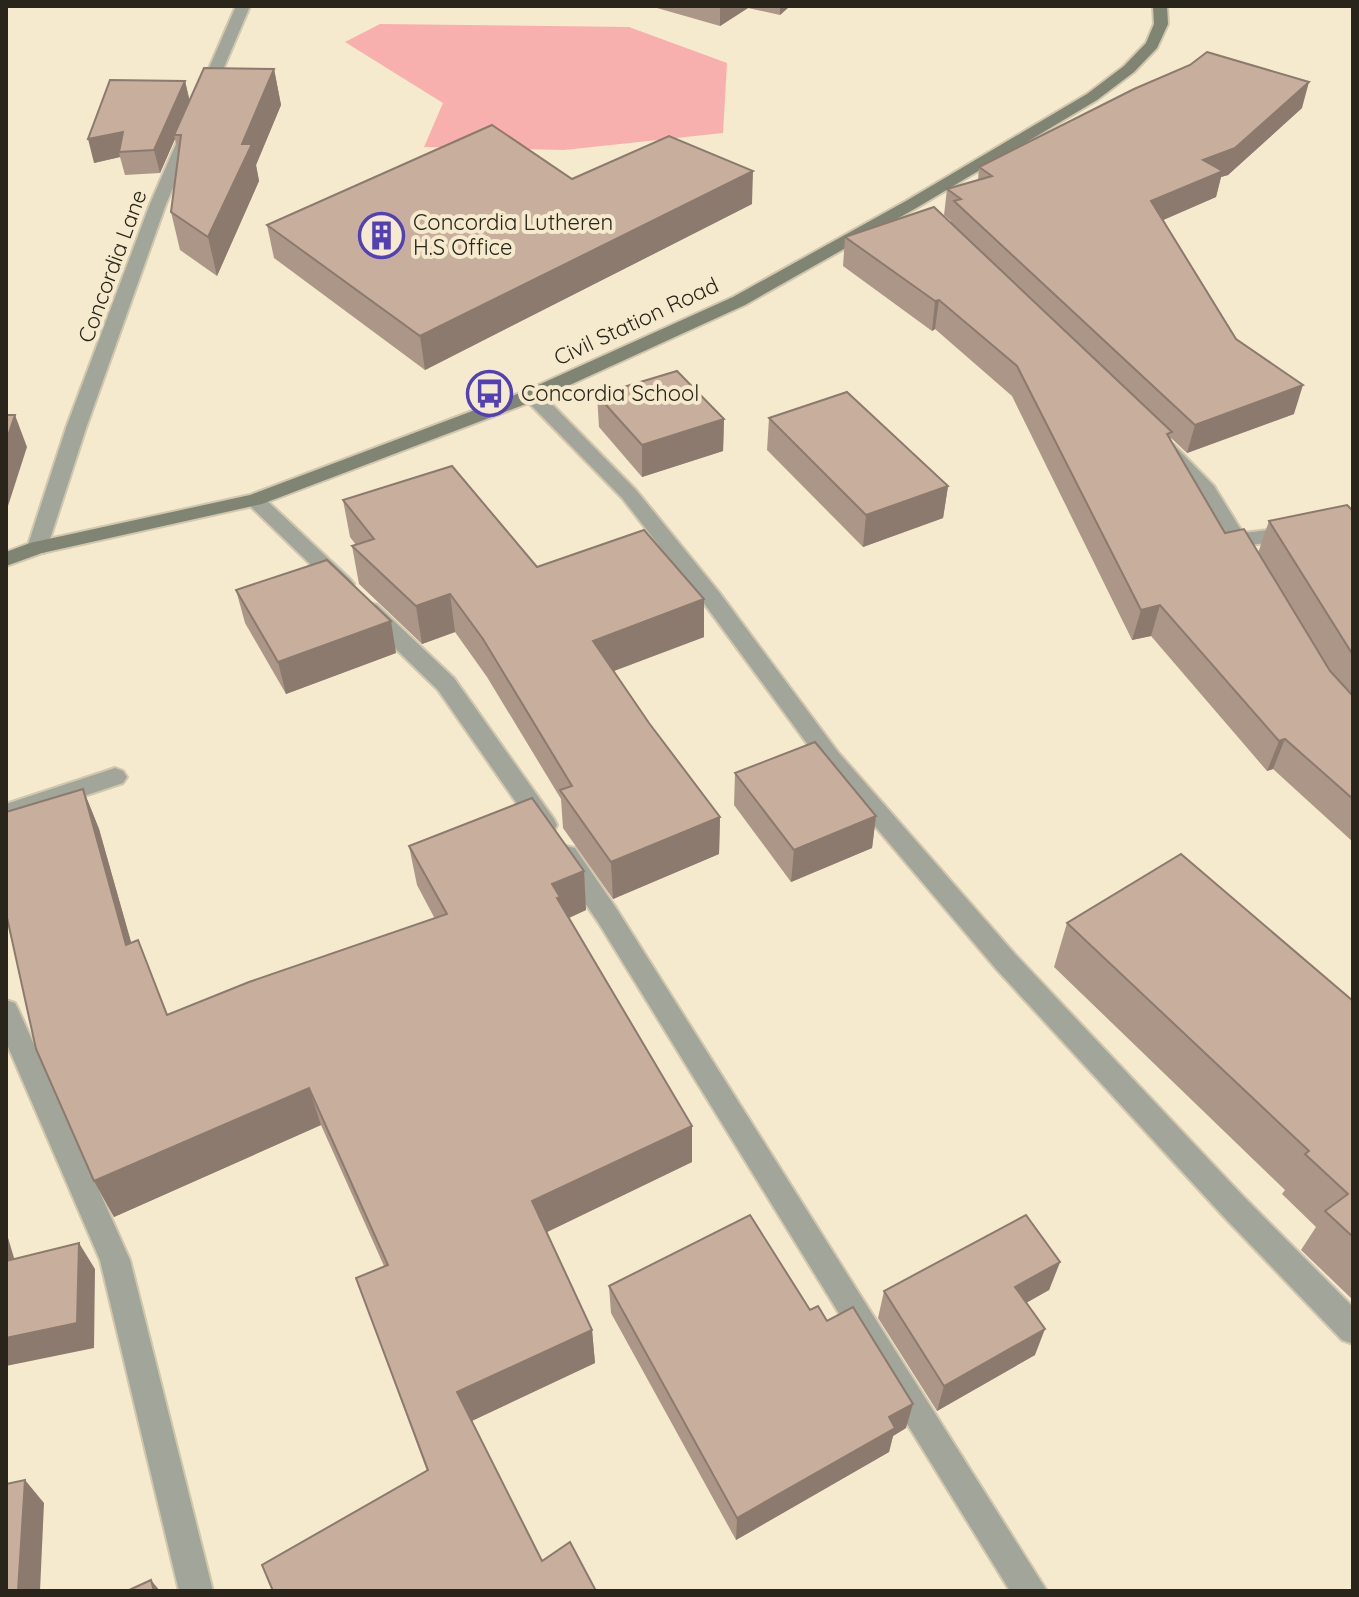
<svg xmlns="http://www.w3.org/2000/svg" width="1359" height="1597" viewBox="0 0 1359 1597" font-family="Quicksand,sans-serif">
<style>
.green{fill:#f7b0ad}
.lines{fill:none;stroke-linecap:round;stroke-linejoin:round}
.street-casing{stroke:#d1c7ae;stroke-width:4}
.secondary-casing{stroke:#d1c7ae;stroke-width:4}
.street{fill:#a2a59a;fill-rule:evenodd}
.secondary{fill:#7f8473;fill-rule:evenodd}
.wall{fill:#ac9687}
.shaded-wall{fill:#8c7a6e}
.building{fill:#c8ae9d;stroke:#8c7a6e;stroke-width:2}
.labels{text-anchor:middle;stroke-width:8;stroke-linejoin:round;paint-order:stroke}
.far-poi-label{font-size:22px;fill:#29251a;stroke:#f6eace;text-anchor:start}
.far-street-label{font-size:22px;fill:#29251a;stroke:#f6eace}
</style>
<rect width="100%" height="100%" fill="#f6eace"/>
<path class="green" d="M380 24 629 27 727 63 723 133 564 150 424 147 443 103 345 42Z"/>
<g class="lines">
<defs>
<g id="street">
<path d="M236 6H250L166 204 86 428 47 548 44 553H30L27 548 66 428 150 204Z"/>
<path d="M532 389 539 391 636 490 719 592 838 752 1015 954 1244 1197 1353 1307V1344L1342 1340 1224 1217 997 970 822 764 703 602 622 498 525 399 523 395Z"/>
<path d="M1167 443 1174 445 1214 486 1243 533 1353 520V532L1250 545 1257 557 1254 562H1240L1199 493 1157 449Z"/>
<path d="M255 494 262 496 350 579 354 584 350 589H336L248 504 245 500Z"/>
<path d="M369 603 377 605 454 678 554 819 557 825 554 831 545 834 536 831 438 690 361 615 358 610 361 605Z"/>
<path d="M115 768 123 771 127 777 123 783 6 822V804Z"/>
<path d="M566 846 575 848 616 908 1047 1591H1010L598 922 557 862 554 855 557 848Z"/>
<path d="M6 1000 15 1003 19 1011 130 1260 213 1591H179L100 1260 6 1042Z"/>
</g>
<path id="secondary" d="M1153 6H1167L1168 24 1157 48 1134 72 1097 100 918 207 745 305 539 399 262 504 42 553 6 566V552L30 543 250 495 525 391 733 297 906 201 1087 94 1124 66 1146 43 1154 24Z"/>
</defs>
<use href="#street" class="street-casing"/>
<use href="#secondary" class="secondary-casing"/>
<use href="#street" class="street"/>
<use href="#secondary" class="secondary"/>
</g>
<g class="wall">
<path d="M650 6H790L780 15 748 8 720 26Z"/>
<path d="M274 69 281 105 256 165 259 181 217 276 180 250 171 212 178 153 175 139 160 173 125 175 120 157 94 163 185 81 190 101Z"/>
<path d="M1302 108 1228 175 1221 177 1216 197 1163 220 1236 339 1294 414 1187 453 1171 438 1170 440 1225 533 1258 553 1269 521 1353 511V842L1273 769 1267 771 1151 636 1132 640 1012 396 935 329 932 331 843 266 845 237 951 223V221L944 215 947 189 978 180 979 167Z"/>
<path d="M572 179 752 204 425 370 274 258 267 225Z"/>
<path d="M597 395 724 419 723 451 642 477 599 427Z"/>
<path d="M769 418 948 486 943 518 863 547 767 450Z"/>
<path d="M343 500 537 567 704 599V637L614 671 649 723 720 817 719 854 613 899 563 828 561 799 487 677 455 632 422 644 359 584 352 546 356 545 350 537Z"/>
<path d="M236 590 396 653 286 694 245 623Z"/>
<path d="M735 773 876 816 872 848 791 882 734 805Z"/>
<path d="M83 789 99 829 131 943 138 940 168 1015 435 919 417 885 409 846 584 871 586 910 569 918 692 1126V1162L546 1232 592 1330 595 1363 472 1421 542 1561 596 1591H273L427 1471 356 1278 384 1266 321 1125 114 1217 94 1181Z"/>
<path d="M1067 923 1353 1001V1300L1301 1250 1316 1227 1282 1194 1285 1190 1054 967Z"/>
<path d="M1060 1262 1049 1290 1026 1303 1035 1355 937 1411 878 1318 884 1291Z"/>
<path d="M609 1286 810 1310 827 1321 906 1428 893 1436 889 1452 736 1540 611 1313Z"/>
</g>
<g class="shaded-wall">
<path d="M720 6H748V8L720 26Z"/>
<path d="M780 6H790L780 15Z"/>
<path d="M274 69 281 105 256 165 259 181 217 276 208 237 242 144Z"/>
<path d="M185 81 190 104 174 135 175 139 160 173 154 150Z"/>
<path d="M1309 82 1302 108 1228 175 1221 177 1216 197 1145 228 1151 201 1203 160Z"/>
<path d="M123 132 119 152 120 157 94 163 88 139Z"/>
<path d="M753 171 752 204 425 370 420 336Z"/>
<path d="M939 300 935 329 932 331 935 301Z"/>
<path d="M1303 385 1294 414 1187 453 1195 425Z"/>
<path d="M15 415 27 447 8 506 6 502V442Z"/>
<path d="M724 419 723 451 642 477V445Z"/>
<path d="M948 486 943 518 863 547 866 515Z"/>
<path d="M450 594 455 632 422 644 416 606Z"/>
<path d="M704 599V637L595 678 593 641Z"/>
<path d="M1160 605 1151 636 1132 640 1141 610Z"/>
<path d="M391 621 396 653 286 694 278 662Z"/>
<path d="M1285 739 1273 769 1267 771 1279 741Z"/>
<path d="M83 789 99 829 143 984 126 945Z"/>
<path d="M876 816 872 848 791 882 794 850Z"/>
<path d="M720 817 719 854 613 899 611 862Z"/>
<path d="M584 871 586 910 562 921 552 884Z"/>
<path d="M309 1088 321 1125 114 1217 94 1181Z"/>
<path d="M692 1126V1162L537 1237 532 1201Z"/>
<path d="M6 1231 23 1288 6 1263Z"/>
<path d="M79 1243 95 1269 94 1348 6 1366V1338Z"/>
<path d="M1060 1262 1049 1290 1006 1314 1015 1287Z"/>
<path d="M1045 1329 1035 1355 937 1411 944 1386Z"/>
<path d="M592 1330 595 1363 465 1424 457 1392Z"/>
<path d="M913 1404 906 1428 893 1436 889 1452 736 1540 737 1518 889 1417Z"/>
<path d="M25 1480 44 1503 40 1591H18Z"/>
<path d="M151 1580 160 1591H154Z"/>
</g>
<g class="building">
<path d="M1207 52 1309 82 1235 148 1203 160 1223 171 1151 201 1236 339 1303 385 1195 425 954 201 961 199 947 189 992 176 979 167 1134 89 1190 65Z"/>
<path d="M204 68 274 69 242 144H252L208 237 171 212 181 135H174Z"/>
<path d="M110 80 185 81 154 150 119 152 123 132 88 139Z"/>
<path d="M492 125 572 179 669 136 753 171 420 336 267 225Z"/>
<path d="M934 207 1172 432 1167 434 1225 533 1244 529 1330 671 1353 696V799L1285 739 1279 741 1160 605 1141 610 1017 366 939 300 935 301 845 237Z"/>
<path d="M677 371 724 419 642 445 597 395Z"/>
<path d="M847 392 948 486 866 515 769 418Z"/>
<path d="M6 415H15L6 442Z"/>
<path d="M452 466 537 567 644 530 704 599 593 641 649 723 720 817 611 862 560 790 572 786 483 639 450 594 416 606 352 546 374 539 343 500Z"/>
<path d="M1347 505 1353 511V655L1269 521Z"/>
<path d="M327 560 391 621 278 662 236 590Z"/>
<path d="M815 742 876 816 794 850 735 773Z"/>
<path d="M83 789 126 945 138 940 167 1015 249 982 447 914 409 846 532 798 584 871 552 884 560 897 557 898 692 1126 532 1201 592 1330 457 1392 542 1561 570 1542 596 1591H273L262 1565 428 1470 356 1278 388 1265 309 1088 94 1181 36 1049 6 913V812Z"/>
<path d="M1181 854 1353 1001V1237L1325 1211 1348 1194 1305 1154 1309 1151 1067 923Z"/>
<path d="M750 1215 810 1310 818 1306 827 1321 853 1307 913 1404 889 1417 895 1428 737 1518 609 1286Z"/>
<path d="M1026 1215 1060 1262 1015 1287 1045 1329 944 1386 884 1291Z"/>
<path d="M79 1243 77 1323 6 1338V1261Z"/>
<path d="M25 1480 18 1591H6V1484Z"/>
<path d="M151 1580 154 1591H127Z"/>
</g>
<defs>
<symbol id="building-ring" viewBox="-11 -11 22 22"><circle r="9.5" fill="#f6eace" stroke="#5340b7" stroke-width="1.5"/><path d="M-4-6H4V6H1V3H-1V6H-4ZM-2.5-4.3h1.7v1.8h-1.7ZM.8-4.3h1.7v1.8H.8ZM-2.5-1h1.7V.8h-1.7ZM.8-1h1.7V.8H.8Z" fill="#5340b7"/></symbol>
<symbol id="bus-ring" viewBox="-11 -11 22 22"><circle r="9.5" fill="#f6eace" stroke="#5340b7" stroke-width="1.5"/><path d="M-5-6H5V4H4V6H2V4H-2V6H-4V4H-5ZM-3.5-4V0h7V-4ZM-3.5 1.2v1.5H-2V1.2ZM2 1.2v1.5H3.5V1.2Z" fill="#5340b7"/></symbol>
</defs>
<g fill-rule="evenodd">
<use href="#building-ring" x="356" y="210" width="51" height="51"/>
<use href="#bus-ring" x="464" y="368" width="51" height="51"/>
</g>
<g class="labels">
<g class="far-poi-label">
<text x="413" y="230">Concordia Lutheren<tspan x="413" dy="25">H.S Office</tspan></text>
<text x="521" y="401">Concordia School</text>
</g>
<g class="far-street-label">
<text transform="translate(112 266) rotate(-70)" y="8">Concordia Lane</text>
<text transform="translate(636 321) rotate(-25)" y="8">Civil Station Road</text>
</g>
</g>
<rect width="1359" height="1597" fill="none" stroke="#29251a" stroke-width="16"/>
</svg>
